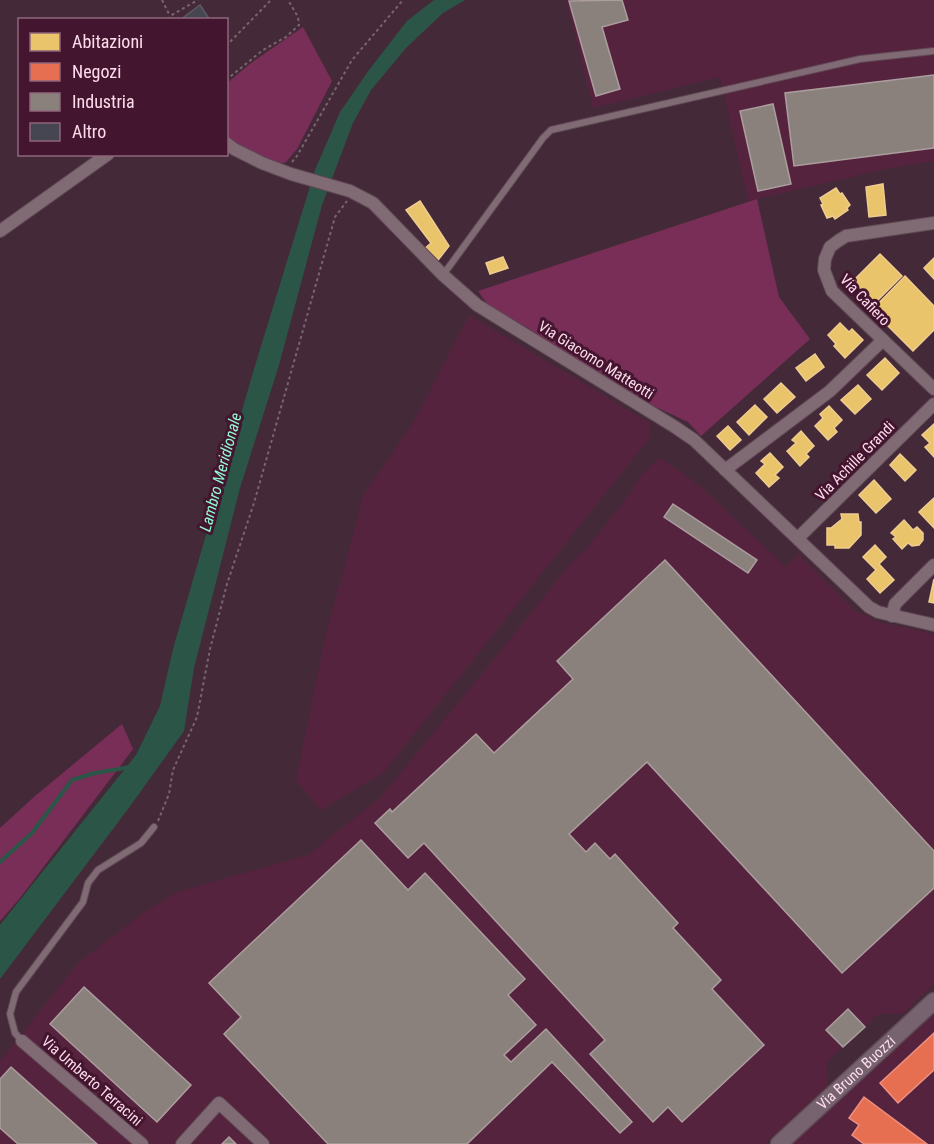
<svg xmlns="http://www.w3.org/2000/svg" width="934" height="1144" viewBox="0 0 934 1144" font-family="'Roboto Condensed',sans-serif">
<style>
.built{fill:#56233f}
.green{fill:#792e58}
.water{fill:#2b5647}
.homes{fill:#e9c46a;stroke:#efcc91;stroke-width:1.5}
.shops{fill:#e76f51;stroke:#ee9080;stroke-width:1.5}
.industry{fill:#8a817c;stroke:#ac9d9e;stroke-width:1.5}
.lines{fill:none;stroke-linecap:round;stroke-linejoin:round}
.stream{stroke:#2b5647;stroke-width:4}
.building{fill:#464652;stroke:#5c5a65;stroke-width:1.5}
.service-casing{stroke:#5f4854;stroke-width:8}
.minor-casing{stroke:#5f4854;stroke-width:14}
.secondary-casing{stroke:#5f4854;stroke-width:19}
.path{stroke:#79656f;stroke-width:2;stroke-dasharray:3 3;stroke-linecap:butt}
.service{stroke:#806a74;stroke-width:6}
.minor{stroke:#806a74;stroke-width:12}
.secondary{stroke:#77626f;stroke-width:16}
.labels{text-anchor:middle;stroke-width:6;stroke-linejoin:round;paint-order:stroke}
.street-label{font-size:15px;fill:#fdddec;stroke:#44152f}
.water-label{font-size:16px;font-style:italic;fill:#92fad4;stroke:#44152f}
</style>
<rect width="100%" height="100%" fill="#442a38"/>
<g class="built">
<path d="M566 0H934V161L886 169 748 201 720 77 593 108Z"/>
<path d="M469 315 650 423 649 439 383 773 321 810 296 781 324 642 364 494 413 423Z"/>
<path d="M659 458 671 465 701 487 786 567 798 554 854 610 879 622 934 634V984L902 1014H879L827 1062 828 1085 765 1144H274L231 1104 273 1144H0V1061L79 962 146 911 177 892 308 855 381 797 520 627 569 565 585 550 624 502 641 476Z"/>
<path d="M934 1014V1144H790Z"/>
</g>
<g class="green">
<path d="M303 27 332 81 297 149 286 162 277 165 245 150 227 136V83L251 63Z"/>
<path d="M757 199 779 297 810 339 701 436 688 422 656 407 604 380 528 328 488 305 478 291Z"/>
<path d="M122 724 133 749 20 898 0 921V828L35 796Z"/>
</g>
<path class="water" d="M434 0H465L443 13 406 48 371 90 353 123 322 205 279 365 240 488 194 668 184 731 128 809 0 979V925L136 755 160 706 173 649 254 369 315 170 340 112 369 70 407 21Z"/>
<g class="homes">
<path d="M883 184 886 215 869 217 866 187Z"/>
<path d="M836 188 840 194 842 193 850 205 847 208 848 210 835 219 833 216 827 218 821 205 823 204 820 198Z"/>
<path d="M420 201 449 246 435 264 424 249 431 243 406 210Z"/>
<path d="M880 254 902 276 875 303 853 281Z"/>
<path d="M503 257 508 268 490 274 486 263Z"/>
<path d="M934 258V279L924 268Z"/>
<path d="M905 276 934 306V330L913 351 872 310Z"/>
<path d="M840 323 849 332 852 329 863 340 845 358 834 346 836 344 828 335Z"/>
<path d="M815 354 824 367 806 381 796 368Z"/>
<path d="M885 358 899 373 882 390 867 375Z"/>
<path d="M781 383 795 397 777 413 764 399Z"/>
<path d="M858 385 871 399 855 414 841 400Z"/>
<path d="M755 405 767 417 749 435 737 422Z"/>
<path d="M829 406 842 420 834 428 837 432 828 440 815 426 823 418 820 414Z"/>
<path d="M934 424V457L925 447 930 443 922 435Z"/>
<path d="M728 426 741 440 730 450 717 436Z"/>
<path d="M801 431 814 446 806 454 809 457 800 466 787 451 796 443 792 440Z"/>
<path d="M770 453 783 467 775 475 779 478 769 487 756 473 765 464 761 461Z"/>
<path d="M900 454 916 470 905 481 890 465Z"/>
<path d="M874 480 891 499 876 513 859 495Z"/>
<path d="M934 498V528L919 512Z"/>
<path d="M841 514H858L859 522H861V535L849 548H835V545H827V528H831L842 519Z"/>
<path d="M904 520 913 530 917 527 923 533V540L919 545 912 546 908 543 902 549 893 539 896 537 891 533Z"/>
<path d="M875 545 886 557 879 564 894 580 880 593 867 579 876 570 863 557Z"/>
<path d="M934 579V603L929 602Z"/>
</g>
<g class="shops">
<path d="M934 1033V1070L898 1103 880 1083Z"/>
<path d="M864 1097 927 1144H864L852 1135 859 1125 849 1118Z"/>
</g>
<g class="industry">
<path d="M622 0 628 20 602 27 620 89 596 96 569 1Z"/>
<path d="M934 75V148L794 166 785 93Z"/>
<path d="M773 104 791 184 758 191 740 111Z"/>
<path d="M673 504 757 560 748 573 664 517Z"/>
<path d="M665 560 934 851V888L842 973 647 762 569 834 586 852 595 843 610 859 615 854 678 923 673 928 721 980 712 989 764 1045 682 1122 668 1107 653 1122 590 1054 605 1040 424 843 408 858 375 823 390 809 392 812 476 734 494 753 573 679 557 661Z"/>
<path d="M361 840 408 890 425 873 525 979 508 995 536 1025 504 1055 511 1062 546 1029 632 1122 620 1133 552 1062 467 1144H328L224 1034 241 1017 209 983Z"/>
<path d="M84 987 191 1085 157 1122 50 1024Z"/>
<path d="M848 1009 865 1027 843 1047 826 1030Z"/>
<path d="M11 1067 97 1144H18L0 1128V1079Z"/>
<path d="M229 1137 236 1144H222Z"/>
</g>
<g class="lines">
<path class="stream" d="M0 862 32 833 72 780 95 773 131 767"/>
</g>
<path class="building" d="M200 5 210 20H180Z"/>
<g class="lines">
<defs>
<g id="service">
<path d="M443 275 543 138 551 130 860 59 934 51"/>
<path d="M22 1041 15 1033 10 1014 16 992 83 902 88 883 98 870 141 843 154 827"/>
</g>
<g id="minor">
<path d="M226 143 234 149 262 163 291 174 350 191 373 203 443 275 477 305 675 427 694 440 869 607 878 612 934 625"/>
<path d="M934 223 846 236 838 241 830 247 825 259 824 270 832 291 934 389"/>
<path d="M0 231 108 154"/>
<path d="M725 470 830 391 883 340"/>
<path d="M798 538 934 404"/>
<path d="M892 616 895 604 934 565"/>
<path d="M22 1041 142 1144"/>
<path d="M182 1144 219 1103 263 1144"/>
</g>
<g id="secondary">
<path id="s1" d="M779 1144 934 1001"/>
</g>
</defs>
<use href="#service" class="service-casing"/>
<use href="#minor" class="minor-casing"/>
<use href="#secondary" class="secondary-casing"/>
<g class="path">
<path d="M162 0 170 16"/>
<path d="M169 20 170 16 198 0"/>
<path d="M226 46 271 0"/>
<path d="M226 80 263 50 286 37 299 25 298 17 288 0"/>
<path d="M292 162 297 156 352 60 403 0"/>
<path d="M158 821 169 794 173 770 197 717 210 649 227 584 254 503 335 217 347 201"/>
</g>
<use href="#service" class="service"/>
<use href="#minor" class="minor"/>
<use href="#secondary" class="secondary"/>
</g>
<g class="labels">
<g class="street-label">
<text transform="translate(865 300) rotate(46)" y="5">Via Cafiero</text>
<text transform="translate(596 360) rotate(32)" y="5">Via Giacomo Matteotti</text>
<text transform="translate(855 461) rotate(-45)" y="5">Via Achille Grandi</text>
<text dy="5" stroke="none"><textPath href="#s1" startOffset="105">Via Bruno Buozzi</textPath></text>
<text transform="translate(92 1081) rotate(41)" y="5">Via Umberto Terracini</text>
</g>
<g class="water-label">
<text transform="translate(220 472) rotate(-75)" y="6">Lambro Meridionale</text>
</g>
</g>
<rect x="18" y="18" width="210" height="138" fill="#44152f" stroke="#8e657b" stroke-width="1.5"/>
<rect x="30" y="33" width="30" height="18" fill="#e9c46a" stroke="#8e657b" stroke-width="1.5"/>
<text x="72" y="48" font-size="18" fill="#fdddec">Abitazioni</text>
<rect x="30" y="63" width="30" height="18" fill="#e76f51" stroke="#8e657b" stroke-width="1.5"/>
<text x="72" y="78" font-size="18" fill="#fdddec">Negozi</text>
<rect x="30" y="93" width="30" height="18" fill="#8a817c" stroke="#8e657b" stroke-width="1.5"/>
<text x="72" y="108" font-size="18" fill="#fdddec">Industria</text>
<rect x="30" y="123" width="30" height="18" fill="#464652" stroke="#8e657b" stroke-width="1.5"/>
<text x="72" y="138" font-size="18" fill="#fdddec">Altro</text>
</svg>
